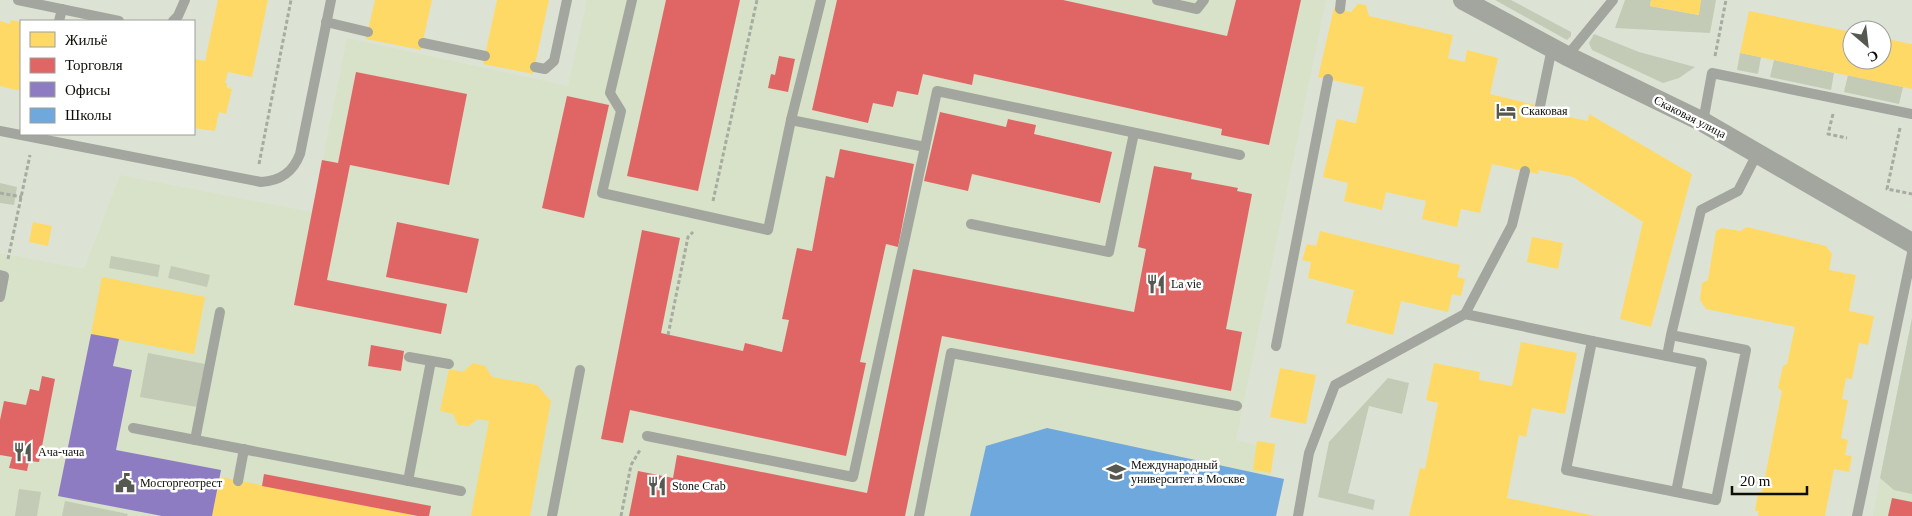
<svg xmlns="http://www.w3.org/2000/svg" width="1912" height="516" viewBox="0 0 1912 516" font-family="Georgia,serif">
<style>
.built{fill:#d8e2c8}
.green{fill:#c3cab6}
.homes{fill:#ffd966}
.shops{fill:#e06666}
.offices{fill:#8e7cc3}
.schools{fill:#6fa8dc}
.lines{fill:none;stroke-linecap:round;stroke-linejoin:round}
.path{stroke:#a7aba1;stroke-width:3;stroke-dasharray:4 2.5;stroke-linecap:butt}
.service{stroke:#a2a69e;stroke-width:10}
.minor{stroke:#a2a69e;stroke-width:20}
.labels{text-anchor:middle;stroke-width:5;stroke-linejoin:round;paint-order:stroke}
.poi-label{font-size:12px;fill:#0c0f07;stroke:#fff;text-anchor:start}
.street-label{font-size:12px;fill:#0c0f07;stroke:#fff}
</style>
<rect width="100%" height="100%" fill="#dde3d4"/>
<g class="built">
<path d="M587 0H1326L1236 440 1256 445 1257 441 1275 444 1270 476 1284 479 1276 516H0V253L84 269 120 175 312 212 347 38 568 86Z"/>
<path d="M1912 318V516H1873L1880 478Z"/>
</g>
<g class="green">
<path d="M1495 0H1511L1571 32V36L1567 40Z"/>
<path d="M1625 0H1651L1650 6 1698 15 1701 0H1716L1710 33 1615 28Z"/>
<path d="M1594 34 1639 52 1695 67 1679 78 1663 83 1592 50 1589 43Z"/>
<path d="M1740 53 1761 57 1758 74 1737 70Z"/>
<path d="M1774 60 1834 73 1831 90 1770 77Z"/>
<path d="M1848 75 1903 87 1899 104 1844 92Z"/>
<path d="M0 183 17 187 14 205 0 203Z"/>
<path d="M111 256 160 265 158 277 109 268Z"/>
<path d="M171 266 210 275 207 287 168 278Z"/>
<path d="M1912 318V494L1894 490 1880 478Z"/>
<path d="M148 353 205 364 197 407 140 397Z"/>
<path d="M1388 378 1409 383 1402 414 1369 406 1348 493 1375 500 1373 510 1318 497 1329 442Z"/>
<path d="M19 489 41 492 37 516H15Z"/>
<path d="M65 501 128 514 127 516H62Z"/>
</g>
<g class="homes">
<path d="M218 0H268L252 77 228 72 225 83H227V88L232 89 226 114 219 112 215 131 194 128V59L205 61Z"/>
<path d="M375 0H432L421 50 366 39Z"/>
<path d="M497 0H549L533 74 483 64Z"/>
<path d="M1651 0H1701L1699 15 1650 6Z"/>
<path d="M1358 4 1366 5 1369 16 1453 35 1448 58 1465 62 1467 50 1498 58 1490 94 1551 109 1550 113 1588 121 1589 114 1692 174 1651 327 1620 319 1643 222 1573 177 1539 170 1538 174 1492 164 1480 213 1461 209 1457 227 1422 219 1426 201 1386 192 1382 210 1344 201 1348 183 1323 177 1337 119 1356 123 1364 87 1318 77 1334 8 1351 12Z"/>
<path d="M1749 11 1852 32V60H1882V38L1912 44V89L1740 53Z"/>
<path d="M11 20 21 22V89L16 90 0 86V21L10 24Z"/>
<path d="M33 222 52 226 48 246 29 242Z"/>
<path d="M1747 227 1826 246 1832 254 1829 270 1856 275 1849 311 1874 316 1868 345 1859 343 1852 379 1846 378 1842 399 1848 400 1841 438 1848 440 1845 455 1852 456 1849 472 1834 469 1825 516H1758L1759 511H1755L1758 492H1762L1782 391 1778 388 1783 366 1787 364 1795 327 1706 309 1700 300 1702 283 1708 280 1716 231 1722 228 1740 231Z"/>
<path d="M1320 231 1460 265 1457 277 1465 279 1461 296 1452 294 1448 312 1401 301 1393 335 1346 323 1354 290 1308 278 1311 262 1302 260 1307 244 1316 246Z"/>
<path d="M1532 237 1563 243 1558 269 1527 262Z"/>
<path d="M102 277 205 297 194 354 91 334Z"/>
<path d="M1521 342 1577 353 1565 414 1532 408 1526 437 1519 435 1507 498 1596 516H1409L1420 468 1425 469 1438 403 1426 400 1434 363 1480 372 1479 380 1512 386Z"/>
<path d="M473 363 485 366 492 377 537 385 551 401 530 516H471L489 421 478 419 469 426 458 425 453 414 440 411 449 369 463 372Z"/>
<path d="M1280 368 1316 375 1306 424 1270 417Z"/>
<path d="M1257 441 1275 444 1271 473 1253 470Z"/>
<path d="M220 477 413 515V516H212Z"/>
</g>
<g class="shops">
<path d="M666 0H740L698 191 627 176Z"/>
<path d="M837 0H1063L1227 36 1236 0H1301L1269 145 1221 135 1222 129 974 74 972 85 923 74 918 95 897 91 893 107 873 103 868 123 812 110Z"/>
<path d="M779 56 795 59 788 92 768 88 771 74 775 75Z"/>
<path d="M356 72 467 94 449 185 350 165 327 280 447 304 441 334 294 305 322 160 338 163Z"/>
<path d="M567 96 609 105 584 218 542 208Z"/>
<path d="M940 112 1006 127 1008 119 1036 125 1034 134 1112 152 1100 203 972 174 968 191 924 181Z"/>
<path d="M840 149 914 164 898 247 886 244 860 362 866 363 846 456 630 410 623 443 601 439 642 230 680 238 661 333 743 351 745 343 782 352 789 320 782 319 797 248 812 251 826 176 834 178Z"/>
<path d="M1154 166 1192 173 1191 179 1238 188 1237 191 1252 194 1226 329 1242 332 1231 391 942 336 905 516H629L638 471 673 478 677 455 867 493 913 269 1134 312 1146 249 1138 247Z"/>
<path d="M397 222 479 239 467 293 386 277Z"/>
<path d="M371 345 404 351 401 371 368 366Z"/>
<path d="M42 376 55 379 39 462 29 461 27 471 9 468 12 457 0 455V420L4 401 26 405 30 389 39 391Z"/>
<path d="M264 474 431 506 429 516H418L262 486Z"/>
<path d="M1892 498 1912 502V516H1888Z"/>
</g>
<path class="offices" d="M91 334 119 339 113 366 132 370 116 450 221 470 212 516H162L58 496Z"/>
<path class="schools" d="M1047 428 1284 479 1276 516H970L986 446Z"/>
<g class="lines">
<g class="path">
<path d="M1715 56 1726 0"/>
<path d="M1833 114 1828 134 1847 138"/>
<path d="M1900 128 1887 189 1912 194"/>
<path d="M259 164 291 0"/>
<path d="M0 193 22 197"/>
<path d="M713 201 757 0"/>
<path d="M8 259 30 155"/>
<path d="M668 335 688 237 693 232"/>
<path d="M621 516 631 465 640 450"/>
</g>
<g class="service">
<path d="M18 0 119 21"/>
<path d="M632 0 610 93 621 111 602 193 768 230 791 120 821 0"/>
<path d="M1157 0 1197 9 1204 0"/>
<path d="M1340 9 1341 0"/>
<path d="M59 21 62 9"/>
<path d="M173 21 178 16 185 0"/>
<path d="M326 22 368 32"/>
<path d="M423 43 485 56"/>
<path d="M1567 56 1613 0"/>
<path d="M535 67 545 69 554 61 567 0"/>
<path d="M1540 106 1552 48"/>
<path d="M791 120 925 147 937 91 1240 155"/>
<path d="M1703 122 1712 73 1912 114"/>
<path d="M0 131 261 182C281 181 293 172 300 154L331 0"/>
<path d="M971 224 1109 252 1134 133"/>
<path d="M0 275 4 276 0 297"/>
<path d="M1465 314 1592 341"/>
<path d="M1671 335 1667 356 1592 341 1566 470 1716 500 1746 350 1671 335 1701 210 1738 191 1758 152"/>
<path d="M1276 346 1328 79"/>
<path d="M1667 356 1702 363 1676 492"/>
<path d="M409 357 449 364"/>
<path d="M133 428 461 491"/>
<path d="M647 436 853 477 925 147"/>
<path d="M195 440 220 312"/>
<path d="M238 481 244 449"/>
<path d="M408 481 431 361"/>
<path d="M552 516 580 370"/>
<path d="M919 516 951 353 1237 406"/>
<path d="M1298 516 1309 453 1335 385 1465 314 1512 225 1525 171"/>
<path d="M1857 516 1912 253"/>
</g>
<path class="minor" d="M1463 0 1567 56 1703 122 1912 243"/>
</g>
<defs>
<symbol id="hotel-bare" viewBox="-9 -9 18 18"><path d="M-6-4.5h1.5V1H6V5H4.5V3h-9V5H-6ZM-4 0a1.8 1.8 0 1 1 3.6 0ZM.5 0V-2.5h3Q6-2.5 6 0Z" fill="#55594f" stroke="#fff" stroke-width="2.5" paint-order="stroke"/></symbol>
<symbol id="restaurant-bare" viewBox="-9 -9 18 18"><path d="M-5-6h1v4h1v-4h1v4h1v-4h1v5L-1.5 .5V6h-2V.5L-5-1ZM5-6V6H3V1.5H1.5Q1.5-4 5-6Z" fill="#55594f" stroke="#fff" stroke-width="2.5" paint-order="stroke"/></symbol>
<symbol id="university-bare" viewBox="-9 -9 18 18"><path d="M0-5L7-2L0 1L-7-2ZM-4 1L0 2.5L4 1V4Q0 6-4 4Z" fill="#55594f" stroke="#fff" stroke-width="2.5" paint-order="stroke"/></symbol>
<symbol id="civic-bare" viewBox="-9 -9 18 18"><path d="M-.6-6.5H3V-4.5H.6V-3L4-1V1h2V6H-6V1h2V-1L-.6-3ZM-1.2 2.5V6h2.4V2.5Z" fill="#55594f" stroke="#fff" stroke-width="2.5" paint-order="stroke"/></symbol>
</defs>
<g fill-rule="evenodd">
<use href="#hotel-bare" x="1492" y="97" width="28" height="28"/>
<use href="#restaurant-bare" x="1142" y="270" width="28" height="28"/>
<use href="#restaurant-bare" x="9" y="438" width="28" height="28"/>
<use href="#university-bare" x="1102" y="458" width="28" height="28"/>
<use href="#civic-bare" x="111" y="469" width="28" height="28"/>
<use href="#restaurant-bare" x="643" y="472" width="28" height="28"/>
</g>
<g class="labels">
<g class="poi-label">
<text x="1521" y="115">Скаковая</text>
<text x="1171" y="288">La vie</text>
<text x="38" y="456">Ача-чача</text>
<text x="1131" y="469">Международный<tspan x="1131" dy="14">университет в Москве</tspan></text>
<text x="140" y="487">Мосгоргеотрест</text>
<text x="672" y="490">Stone Crab</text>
</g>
<g class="street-label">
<text transform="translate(1690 117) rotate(27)" y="4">Скаковая улица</text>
</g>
</g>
<rect x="20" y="20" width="175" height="115" fill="#ffffff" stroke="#9e9f9c"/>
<rect x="30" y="32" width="25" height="15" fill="#ffd966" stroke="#9e9f9c"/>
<text x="65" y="45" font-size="15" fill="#0c0f07">Жильё</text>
<rect x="30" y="58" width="25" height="15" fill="#e06666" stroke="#9e9f9c"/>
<text x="65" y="70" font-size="15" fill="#0c0f07">Торговля</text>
<rect x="30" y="82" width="25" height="15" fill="#8e7cc3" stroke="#9e9f9c"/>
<text x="65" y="95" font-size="15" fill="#0c0f07">Офисы</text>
<rect x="30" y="108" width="25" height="15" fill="#6fa8dc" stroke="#9e9f9c"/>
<text x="65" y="120" font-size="15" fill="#0c0f07">Школы</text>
<g transform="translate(1867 45) rotate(152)"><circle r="24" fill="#ffffff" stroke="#9e9f9c"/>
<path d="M0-4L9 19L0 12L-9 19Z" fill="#55594f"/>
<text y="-8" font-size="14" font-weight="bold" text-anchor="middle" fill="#0c0f07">С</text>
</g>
<path d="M1732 486v8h75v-8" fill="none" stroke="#0c0f07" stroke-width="2.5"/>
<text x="1740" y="486" font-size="15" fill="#0c0f07" stroke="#ffffff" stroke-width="4" paint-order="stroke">20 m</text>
</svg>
